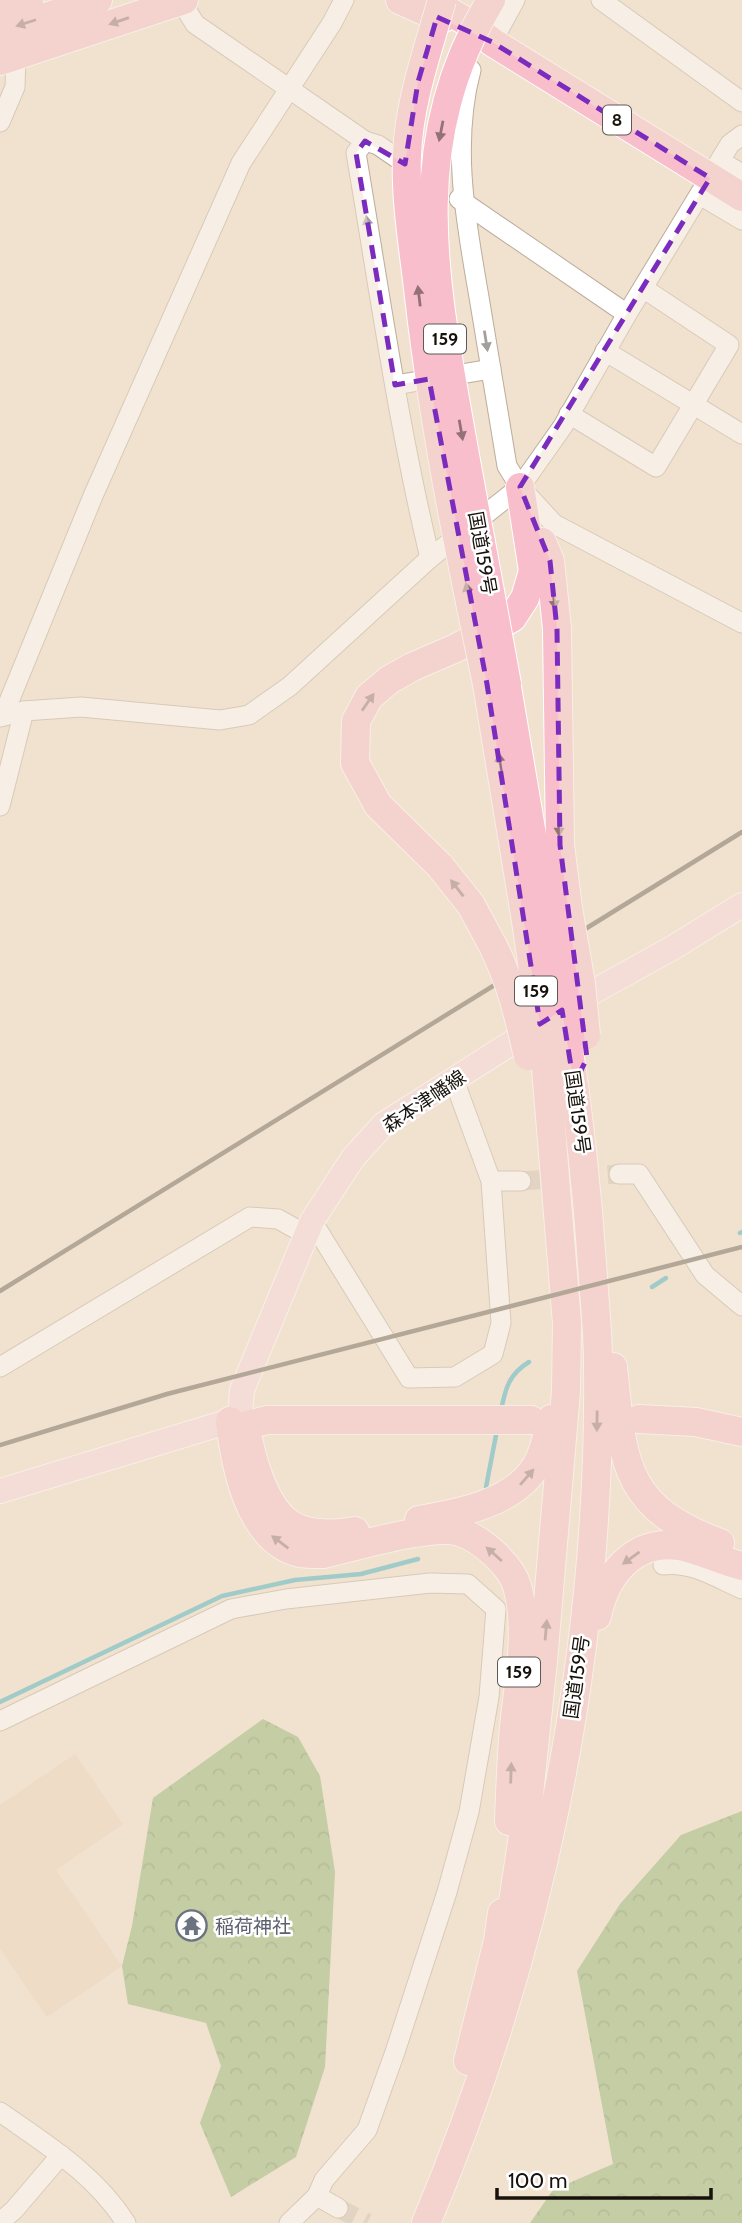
<svg xmlns="http://www.w3.org/2000/svg" width="742" height="2223" viewBox="0 0 742 2223" font-family="Cabin,'Noto Sans JP',sans-serif">
<style>
.built{fill:#ead4bd}
.forest{fill:url(#forest-crowns)}
.lines{fill:none;stroke-linecap:round;stroke-linejoin:round}
.stream{stroke:#41b0c0;stroke-width:4.5}
.minor-tunnel{stroke:#d0c2b2;stroke-width:19;stroke-dasharray:19 10;stroke-linecap:butt}
.minor-casing{stroke:#bcad9c;stroke-width:21}
.major-casing{stroke:#fff;stroke-width:26}
.highway-casing{stroke:#fff;stroke-width:30}
.minor{stroke:#fff;stroke-width:19}
.major{stroke:#fbd8e0;stroke-width:24}
.highway{stroke:#f8becc;stroke-width:28}
.rail{stroke:#696056;stroke-width:4.5}
.highway-bridge-casing{stroke:#fff;stroke-width:30;stroke-linecap:butt}
.highway-bridge{stroke:#f8becc;stroke-width:28}
.oneway{fill:#937176}
.oneway2{fill:#a2a09e}
.marked{fill:none;stroke:#7b2cbf;stroke-width:5;stroke-dasharray:14 9;stroke-linejoin:round}
.labels{text-anchor:middle;stroke-width:5;stroke-linejoin:round;paint-order:stroke}
.shield{fill:#fff;stroke:#5d5955;stroke-width:2}
.shield-label{font-size:18px;font-weight:bold;fill:#17120c}
.street-label{font-size:19px;fill:#17120c;stroke:#fff}
.worship-label{font-size:19px;fill:#5b616d;stroke:#fff;text-anchor:start}
</style>
<defs>
<pattern id="forest-crowns" width="20" height="18" patternUnits="userSpaceOnUse" patternTransform="scale(1.75)"><rect width="20" height="18" fill="#8eb370"/><path d="M2 6a3 3 0 1 1 6 0M12 15a3 3 0 1 1 6 0" fill="none" stroke="#73905a"/></pattern>
</defs>
<rect width="100%" height="100%" fill="#f1e1cf"/>
<path class="built" d="M75 1754 123 1824 56 1870 122 1966 47 2017 0 1949V1805Z"/>
<g class="forest">
<path d="M263 1719 298 1737 320 1776 335 1872 325 2067 296 2157 231 2197 200 2123 221 2066 206 2023 128 2004 122 1966 132 1926 153 1798Z"/>
<path d="M742 1811V2223H530L553 2190 613 2164 577 1971 620 1904 681 1835Z"/>
</g>
<g class="lines">
<g class="stream">
<path d="M740 1233 742 1232"/>
<path d="M652 1287 666 1278"/>
<path d="M501 1411C505 1389 509 1374 529 1362"/>
<path d="M486 1487 497 1430"/>
<path d="M0 1702 222 1596 295 1580 361 1574 418 1559"/>
</g>
<g class="minor-tunnel">
<path d="M521 1181 619 1174"/>
<path d="M338 2208 367 2223"/>
</g>
<defs>
<g id="minor">
<path d="M601 0 742 102"/>
<path d="M181 1 195 24 365 141 378 145 413 169"/>
<path d="M492 42 515 0"/>
<path d="M471 70C451 145 466 222 479 297 488 353 498 410 507 466L520 487 554 524 742 623"/>
<path d="M0 122 15 87 16 56"/>
<path d="M365 141 356 153C379 288 398 425 430 558"/>
<path d="M720 161 742 174"/>
<path d="M700 195 742 220"/>
<path d="M459 199 627 314"/>
<path d="M605 351 742 434"/>
<path d="M395 385 491 369"/>
<path d="M569 414 656 467 729 345 643 288"/>
<path d="M3 716 93 496 241 163 332 23 344 0"/>
<path d="M0 717 24 711 81 707 220 720 249 715 290 686 430 558 520 487 563 426 627 314 730 144 742 135"/>
<path d="M0 806 24 711"/>
<path d="M619 1174H639L705 1275 742 1306"/>
<path d="M491 1181H521"/>
<path d="M312 1221 409 1378 455 1377 493 1354 501 1323 491 1181 454 1080"/>
<path d="M0 1367 250 1217 278 1219 305 1234"/>
<path d="M663 1565C691 1561 717 1578 742 1589"/>
<path d="M0 1721 231 1609 286 1599 430 1583 468 1584 496 1609 489 1697 469 1812 447 1892 395 2052 367 2130 324 2180 317 2196 338 2208"/>
<path d="M0 2112C47 2145 95 2174 126 2223"/>
<path d="M0 2222 14 2210 61 2155"/>
<path d="M289 2223 317 2196"/>
</g>
<g id="major">
<path d="M244 1426 240 1414 242 1390 312 1221 353 1158 384 1124 582 998 674 947 742 905"/>
<path d="M0 1491 230 1421 240 1414"/>
</g>
<g id="highway">
<path d="M400 0 442 19"/>
<path d="M429 0 467 22 492 42 742 197"/>
<path d="M0 9 29 0"/>
<path d="M0 32 98 0"/>
<path d="M0 61 184 0"/>
<path d="M542 542 550 561 557 629 560 845 568 908"/>
<path d="M487 684 527 927"/>
<path d="M507 687 546 918"/>
<path d="M493 946 471 905 440 866 378 805 355 763 356 721 369 697 389 680 412 667 456 648 512 618 525 598 533 571 520 487"/>
<path d="M613 1367C623 1460 621 1507 720 1543"/>
<path d="M639 1419 696 1422 742 1432"/>
<path d="M230 1421C235 1464 248 1537 296 1552 305 1555 314 1554 323 1554 354 1547 433 1523 460 1532 480 1538 511 1565 517 1586 531 1635 516 1691 513 1740 511 1767 510 1794 509 1821"/>
<path d="M419 1520C459 1513 513 1504 536 1466 545 1452 547 1435 551 1419"/>
<path d="M355 1531C297 1541 274 1524 256 1469 251 1455 249 1440 244 1426L267 1420H531"/>
<path d="M597 1616C605 1576 633 1539 679 1546 701 1550 721 1561 742 1566"/>
<path d="M508 1934 528 1804 543 1661 566 1391 567 1323 545 1056"/>
<path d="M468 2061 498 1941 502 1913"/>
<path d="M426 2223C540 1952 602 1658 598 1363 598 1335 595 1306 593 1278 588 1200 580 1122 568 1044"/>
</g>
</defs>
<use href="#minor" class="minor-casing"/>
<use href="#major" class="major-casing"/>
<use href="#highway" class="highway-casing"/>
<use href="#minor" class="minor"/>
<use href="#major" class="major"/>
<use href="#highway" class="highway"/>
<g class="rail">
<path d="M0 1291 742 832"/>
<path d="M0 1445 167 1394 742 1247"/>
</g>
<defs>
<g id="highway-bridge">
<path d="M442 0C428 50 409 102 407 155 405 202 414 251 419 297 434 428 460 556 487 684"/>
<path d="M491 0C405 142 434 279 461 433 476 517 492 601 507 684"/>
<path d="M568 908 581 984 586 1035"/>
<path d="M546 918 568 1044"/>
<path d="M527 927 545 1056"/>
<path d="M493 946C511 982 519 1017 528 1056"/>
</g>
</defs>
<use href="#highway-bridge" class="highway-bridge-casing"/>
<use href="#highway-bridge" class="highway-bridge"/>
</g>
<defs><path id="oneway-solid" d="M-6-.8H1V-3.2L6.5 0L1 3.2V.8H-6Z" transform="scale(1.75)"/></defs>
<g class="oneway">
<use href="#oneway-solid" transform="translate(119 21) rotate(161)"/>
<use href="#oneway-solid" transform="translate(26 23) rotate(162)"/>
<use href="#oneway-solid" transform="translate(441 131) rotate(101)"/>
<use href="#oneway-solid" transform="translate(419 296) rotate(-97)"/>
<use href="#oneway-solid" transform="translate(461 430) rotate(80)"/>
<use href="#oneway-solid" transform="translate(468 593) rotate(-102)"/>
<use href="#oneway-solid" transform="translate(554 599) rotate(84)"/>
<use href="#oneway-solid" transform="translate(368 702) rotate(-55)"/>
<use href="#oneway-solid" transform="translate(500 763) rotate(-99)"/>
<use href="#oneway-solid" transform="translate(559 826) rotate(89)"/>
<use href="#oneway-solid" transform="translate(457 888) rotate(-128)"/>
<use href="#oneway-solid" transform="translate(597 1421) rotate(91)"/>
<use href="#oneway-solid" transform="translate(527 1477) rotate(-49)"/>
<use href="#oneway-solid" transform="translate(280 1542) rotate(-143)"/>
<use href="#oneway-solid" transform="translate(494 1554) rotate(-138)"/>
<use href="#oneway-solid" transform="translate(631 1558) rotate(144)"/>
<use href="#oneway-solid" transform="translate(546 1630) rotate(-85)"/>
<use href="#oneway-solid" transform="translate(511 1773) rotate(-88)"/>
</g>
<g class="oneway2">
<use href="#oneway-solid" transform="translate(368 226) rotate(-100)"/>
<use href="#oneway-solid" transform="translate(486 341) rotate(81)"/>
</g>
<path d="M0 0H742V2223H0ZM437 17 492 42 710 178 520 487 550 561 557 629 560 845 587 1058 574 1085 562 1010 540 1024 487 684 429 379 395 385 356 153 365 141 405 164 418 82Z" fill="#f1e1cf" fill-opacity=".55" fill-rule="evenodd"/>
<path class="marked" d="M437 17 492 42 710 178 520 487 550 561 557 629 560 845 587 1058 574 1085 562 1010 540 1024 487 684 429 379 395 385 356 153 365 141 405 164 418 82Z"/>
<defs>
<symbol id="temple-ring" viewBox="-11 -11 22 22"><circle r="9.5" fill="#fff" stroke="#6b7280" stroke-width="1.5"/><path d="M0-6L5-2H3V0L6.5 2.5H4V6H1.5V3h-3V6H-4V2.5H-6.5L-3 0V-2H-5Z" fill="#6b7280"/></symbol>
</defs>
<g fill-rule="evenodd">
<use href="#temple-ring" x="174" y="1908" width="35" height="35"/>
</g>
<g class="labels">
<g class="shield">
<rect x="603" y="105.5" width="28" height="29" rx="5"/>
<rect x="424" y="324.5" width="42" height="29" rx="5"/>
<rect x="515" y="976.5" width="42" height="29" rx="5"/>
<rect x="498" y="1657.5" width="42" height="29" rx="5"/>
</g>
<g class="shield-label">
<text x="617" y="126">8</text>
<text x="445" y="345">159</text>
<text x="536" y="997">159</text>
<text x="519" y="1678">159</text>
</g>
<g class="street-label">
<text transform="translate(483 553) rotate(80)" y="7">国道159号</text>
<text transform="translate(424 1101) rotate(-34)" y="7">森本津幡線</text>
<text transform="translate(578 1112) rotate(82)" y="7">国道159号</text>
<text transform="translate(576 1677) rotate(-82)" y="7">国道159号</text>
</g>
<g class="worship-label">
<text x="215" y="1933">稲荷神社</text>
</g>
</g>
<path d="M497 2188v10h214v-10" fill="none" stroke="#17120c" stroke-width="3.5"/>
<text x="508" y="2188" font-size="21" fill="#17120c" stroke="#ffffff" stroke-width="5" paint-order="stroke">100 m</text>
</svg>
